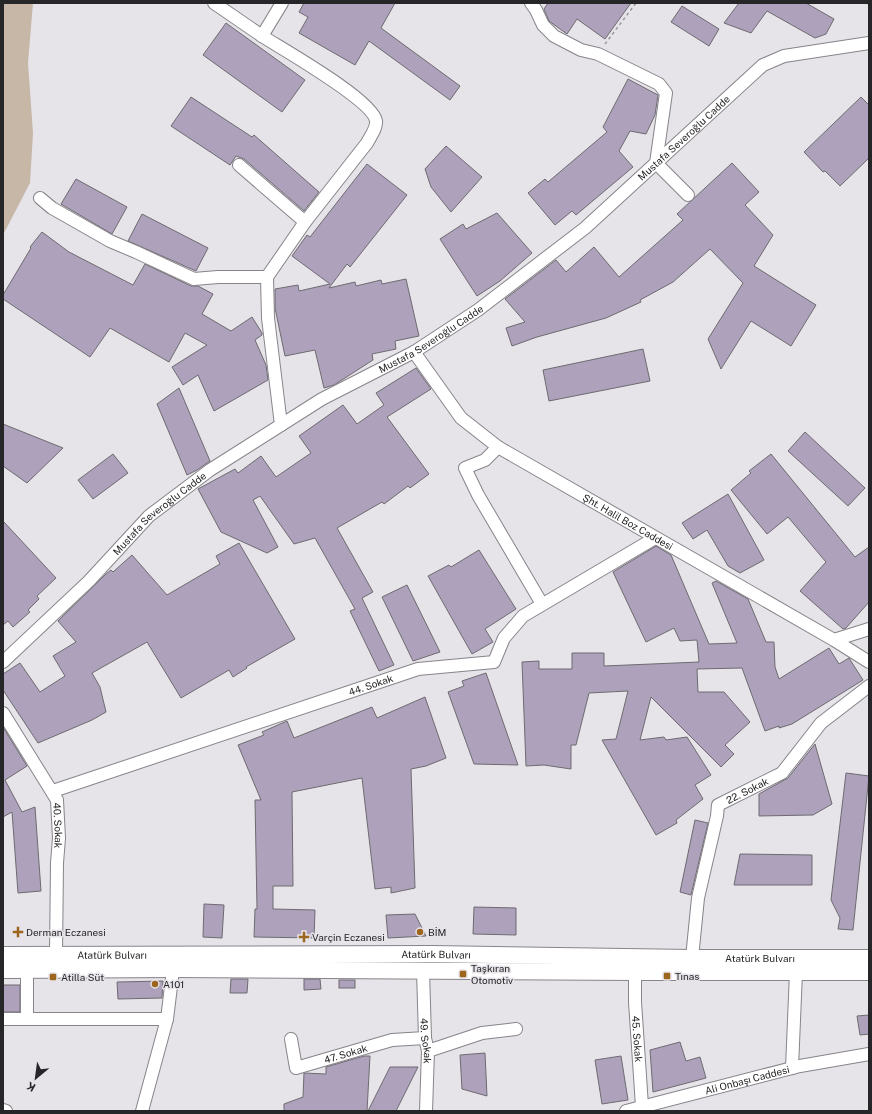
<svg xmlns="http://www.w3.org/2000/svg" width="872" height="1114" viewBox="0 0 872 1114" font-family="'Public Sans',sans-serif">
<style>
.green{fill:#c6b7a7}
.building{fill:#aea1bb;stroke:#6d6b70}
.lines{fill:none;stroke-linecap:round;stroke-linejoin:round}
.minor-casing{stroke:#87848a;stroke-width:14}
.major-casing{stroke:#87848a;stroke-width:18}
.path{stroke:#99979b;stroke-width:1.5;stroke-dasharray:3 3;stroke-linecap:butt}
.minor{stroke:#fff;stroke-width:12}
.major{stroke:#fff;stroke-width:16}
.poi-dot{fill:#9c661f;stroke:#e6e3e9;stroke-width:1.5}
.labels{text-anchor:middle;stroke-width:3;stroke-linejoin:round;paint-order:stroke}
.street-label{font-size:10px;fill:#262527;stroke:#e6e3e9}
.poi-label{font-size:10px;fill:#262527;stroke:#e6e3e9;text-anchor:start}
</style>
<rect width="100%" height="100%" fill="#e6e3e9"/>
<path class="green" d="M3 3H33L28 63 33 133 30 183 3 235Z"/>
<g class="building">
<path d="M304 3H395L381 28 460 86 450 100 369 41 355 65 299 33 308 17 299 12Z"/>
<path d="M548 3H631L605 39 577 19 567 34 549 21 544 9Z"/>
<path d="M739 3H806L834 19 826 34 815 38 767 11 751 33 724 23Z"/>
<path d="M682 6 719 29 709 46 671 22Z"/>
<path d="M226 23 305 80 282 112 203 55Z"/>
<path d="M628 79 658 95 655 115 646 134 630 131 619 151 633 167 576 215 572 211 555 225 528 193 545 179 548 182 607 132 603 127Z"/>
<path d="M191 97 252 137 254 135 319 192 304 211 244 159 236 156 230 165 171 126Z"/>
<path d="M861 97 869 105V158L840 186 825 171 823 172 804 152Z"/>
<path d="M446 146 482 177 451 212 431 187 425 169Z"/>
<path d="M732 163 759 192 745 205 773 235 754 266 816 305 791 346 751 321 721 369 708 339 743 283 710 249 673 282 640 300 641 302 606 318 537 337 512 346 506 328 525 322 505 299 556 260 566 272 594 247 619 277 683 220 677 214Z"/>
<path d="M367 164 407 195 350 267 347 264 329 288 355 282 356 286 381 280 382 284 406 279 419 336 395 341 396 349 372 354 373 360 334 385 324 388 315 350 285 356 275 308V289L298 285 299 291 330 284 292 256 307 235 310 237Z"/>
<path d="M76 179 127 207 112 234 61 204Z"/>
<path d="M497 213 532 253 500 281 477 296 440 239 463 224 466 229Z"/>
<path d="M142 214 208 248 196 271 128 241Z"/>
<path d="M42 232 69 252 133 285 145 264 191 286H198L213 294 202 314 231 331 252 317 262 333V335L255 340 266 365 268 380 214 411 198 375 183 385 172 367 207 345 185 333 169 362 110 328 90 357 3 299V295L31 248 30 247Z"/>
<path d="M643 349 650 381 549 401 543 370Z"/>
<path d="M416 368 431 389 387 417 429 474 410 488 408 486 384 504 382 502 337 528 373 592 362 598 394 665 379 671 350 611 355 609 315 538 294 544 260 496 253 500 278 547 267 553 221 532 198 489 235 469 238 473 261 456 276 477 311 453 299 436 343 405 357 424 384 405 376 393Z"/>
<path d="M179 388 210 461 197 470 187 475 157 404Z"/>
<path d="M3 424 63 448 27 483 3 466Z"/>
<path d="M805 432 865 488 848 506 788 451Z"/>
<path d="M113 454 128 473 93 499 78 480Z"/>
<path d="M771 454 855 557 869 547V602L846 628 843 629 800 591 826 562 788 517 767 534 731 490 751 473 749 471Z"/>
<path d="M728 494 764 560 740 573 728 566 707 530 693 539 682 523Z"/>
<path d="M3 521 56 578 37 596 39 599 28 610 30 612 13 627 8 621 3 625Z"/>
<path d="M239 543 295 639 246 667 247 668 233 677 229 670 181 698 147 642 92 673 100 687 106 712 92 720 38 743 3 690V674L20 663 40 692 65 676 53 656 76 642 58 621 106 574 111 570 113 572 132 555 167 595 220 564 216 556Z"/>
<path d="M656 546 671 555 709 644 737 643 712 583 716 581 748 599 766 642H774L775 667 779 679 829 648 839 664 849 658 863 680 792 724 779 728V726L765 731 742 668 697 669 698 692H724L750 722 725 745 734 754 721 767 651 697 640 740 664 737 666 740 687 737 711 775 695 785 703 799 676 820 677 823 656 835 602 740 616 739 628 691 589 693 576 745H571V769L544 765 526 766 522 662 539 661V669H572V653H604V666L699 662 697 640 680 641 674 628 646 642 613 572Z"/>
<path d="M479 550 516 609 485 629 493 642 472 654 428 576 449 565 451 567Z"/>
<path d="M407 585 440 652 413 661 382 597Z"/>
<path d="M486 673 518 765 474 764 448 692 464 686 462 681Z"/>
<path d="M425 697 446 758 426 766 411 769 415 888 391 893V887L375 889 362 778 292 792 293 886H273V909L315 910 314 938 254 937 255 909H257L255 800H261L238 745 264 735 262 732 287 721 294 738 372 707 377 718Z"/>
<path d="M3 727 27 766 5 780 22 812 35 807 41 891 18 893 12 812 3 817Z"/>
<path d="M815 744 832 804 813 815 759 816V794L788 778Z"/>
<path d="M846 773 869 776 853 930 838 929 840 918 831 900Z"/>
<path d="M695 820 708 823 691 895 680 892Z"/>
<path d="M740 854 812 855V885H734Z"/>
<path d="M204 904 224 905 222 938 203 937Z"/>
<path d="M474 907 516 908V935L473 934Z"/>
<path d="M415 914 426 936 388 938 386 915Z"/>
<path d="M231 979H248L247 993H230Z"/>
<path d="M304 979H320L321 989 304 990Z"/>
<rect x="339" y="980" width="16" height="8"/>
<path d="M163 981 162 998 118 999 117 982Z"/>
<rect x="3" y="985" width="17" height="27"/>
<path d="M869 1015V1034L860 1035 857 1016Z"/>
<path d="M680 1042 686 1061 700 1057 706 1078 653 1092 650 1050Z"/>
<path d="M485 1053 487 1096 462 1089 460 1055Z"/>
<path d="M364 1056H370L367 1111H284V1104L303 1097 304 1073 326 1074V1067Z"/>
<path d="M621 1056 628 1100 602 1104 595 1060Z"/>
<path d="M390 1067H418L396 1111H368Z"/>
</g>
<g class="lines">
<defs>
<g id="minor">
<path d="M214 3C230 14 246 25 262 36 282 49 373 100 376 121 377 128 370 137 367 143L305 222"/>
<path d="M531 3 536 10 543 25 554 36 581 50 598 54 659 84 666 93 656 163 688 195"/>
<path d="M262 36 282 3"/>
<path d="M239 165 305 222 267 277 268 318 281 425"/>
<path d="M40 198 52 208 110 241 136 252 194 279 218 277H267"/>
<path id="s1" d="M414 352 461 418 498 447 834 640 869 662"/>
<path d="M498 447 485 460 465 468 478 495 542 604"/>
<path d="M834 640 869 629"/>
<path id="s2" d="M3 662 89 581 149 516 210 470 322 399 414 352 478 310 585 228 763 65 784 56 869 43"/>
<path id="s3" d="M3 713 57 800 59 838 57 863 56 954"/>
<path id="s4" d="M53 791 418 669 494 662 504 638 523 616 655 538"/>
<path id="s5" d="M692 958 698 898 717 816 718 805 782 773 821 723 869 686"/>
<path d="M27 970V1019"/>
<path id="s6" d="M423 970 425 1038 428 1051 426 1111"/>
<path id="s7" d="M635 972V1002L642 1106"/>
<path d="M3 1019H167"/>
<path id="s8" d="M291 1039 296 1068 392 1040 425 1038"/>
<path d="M428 1051 482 1033 516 1029"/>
<path d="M792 1068 796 972"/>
<path d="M3 1110 6 1111"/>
<path d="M142 1111 167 1019 174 962"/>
<path id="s9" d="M626 1111 800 1066 869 1054"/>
</g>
<g id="major">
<path id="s10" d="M3 955 432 954 692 958H869"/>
<path d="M3 970 173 969 635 972H869"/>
</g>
</defs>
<use href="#minor" class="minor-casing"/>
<use href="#major" class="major-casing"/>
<g class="path">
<path d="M867 3 869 5"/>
<path d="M605 44 636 3"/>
</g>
<use href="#minor" class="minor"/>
<use href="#major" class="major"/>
</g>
<g class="poi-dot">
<path d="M16 926h4v4h4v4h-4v4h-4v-4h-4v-4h4z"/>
<circle cx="420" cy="932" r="4"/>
<path d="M302 931h4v4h4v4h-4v4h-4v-4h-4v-4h4z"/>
<rect x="459" y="970" width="8" height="8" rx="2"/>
<rect x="663" y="972" width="8" height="8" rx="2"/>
<rect x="49" y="973" width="8" height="8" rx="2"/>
<circle cx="155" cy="984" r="4"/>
</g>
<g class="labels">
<g class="street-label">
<text dy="4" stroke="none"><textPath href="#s2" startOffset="864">Mustafa Severoğlu Cadde</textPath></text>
<text dy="4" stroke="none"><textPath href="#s2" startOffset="540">Mustafa Severoğlu Cadde</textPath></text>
<text dy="4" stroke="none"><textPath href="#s2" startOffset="216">Mustafa Severoğlu Cadde</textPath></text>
<text dy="4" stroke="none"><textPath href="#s1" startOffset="278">Şht. Halil Boz Caddesi</textPath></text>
<text dy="4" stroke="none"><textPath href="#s4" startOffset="335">44. Sokak</textPath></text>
<text dy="4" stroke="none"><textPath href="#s5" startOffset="188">22. Sokak</textPath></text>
<text dy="4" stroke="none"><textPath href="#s3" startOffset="128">40. Sokak</textPath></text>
<text dy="4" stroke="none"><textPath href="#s10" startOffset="109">Atatürk Bulvarı</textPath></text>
<text dy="4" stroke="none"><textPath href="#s10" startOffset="433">Atatürk Bulvarı</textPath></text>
<text dy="4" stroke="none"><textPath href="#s10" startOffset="757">Atatürk Bulvarı</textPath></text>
<text dy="4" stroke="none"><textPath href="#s7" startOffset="67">45. Sokak</textPath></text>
<text dy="4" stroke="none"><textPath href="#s6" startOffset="71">49. Sokak</textPath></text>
<text dy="4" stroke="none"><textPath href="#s8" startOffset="81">47. Sokak</textPath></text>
<text dy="4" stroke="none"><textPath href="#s9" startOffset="125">Ali Onbaşı Caddesi</textPath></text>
</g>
<g class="poi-label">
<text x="26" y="936">Derman Eczanesi</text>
<text x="428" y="936">BİM</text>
<text x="312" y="941">Varçin Eczanesi</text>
<text x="471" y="972">Taşkıran<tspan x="471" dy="12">Otomotiv</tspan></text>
<text x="675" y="980">Tınas</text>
<text x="61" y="981">Atilla Süt</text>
<text x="163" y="988">A101</text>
</g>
</g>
<rect width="872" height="1114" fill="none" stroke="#262527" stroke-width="8"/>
<g transform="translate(36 1078) rotate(209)" stroke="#e6e3e9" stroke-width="3" paint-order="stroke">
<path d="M0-3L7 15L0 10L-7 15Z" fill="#262527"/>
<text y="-6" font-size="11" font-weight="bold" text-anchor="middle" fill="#262527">K</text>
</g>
</svg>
